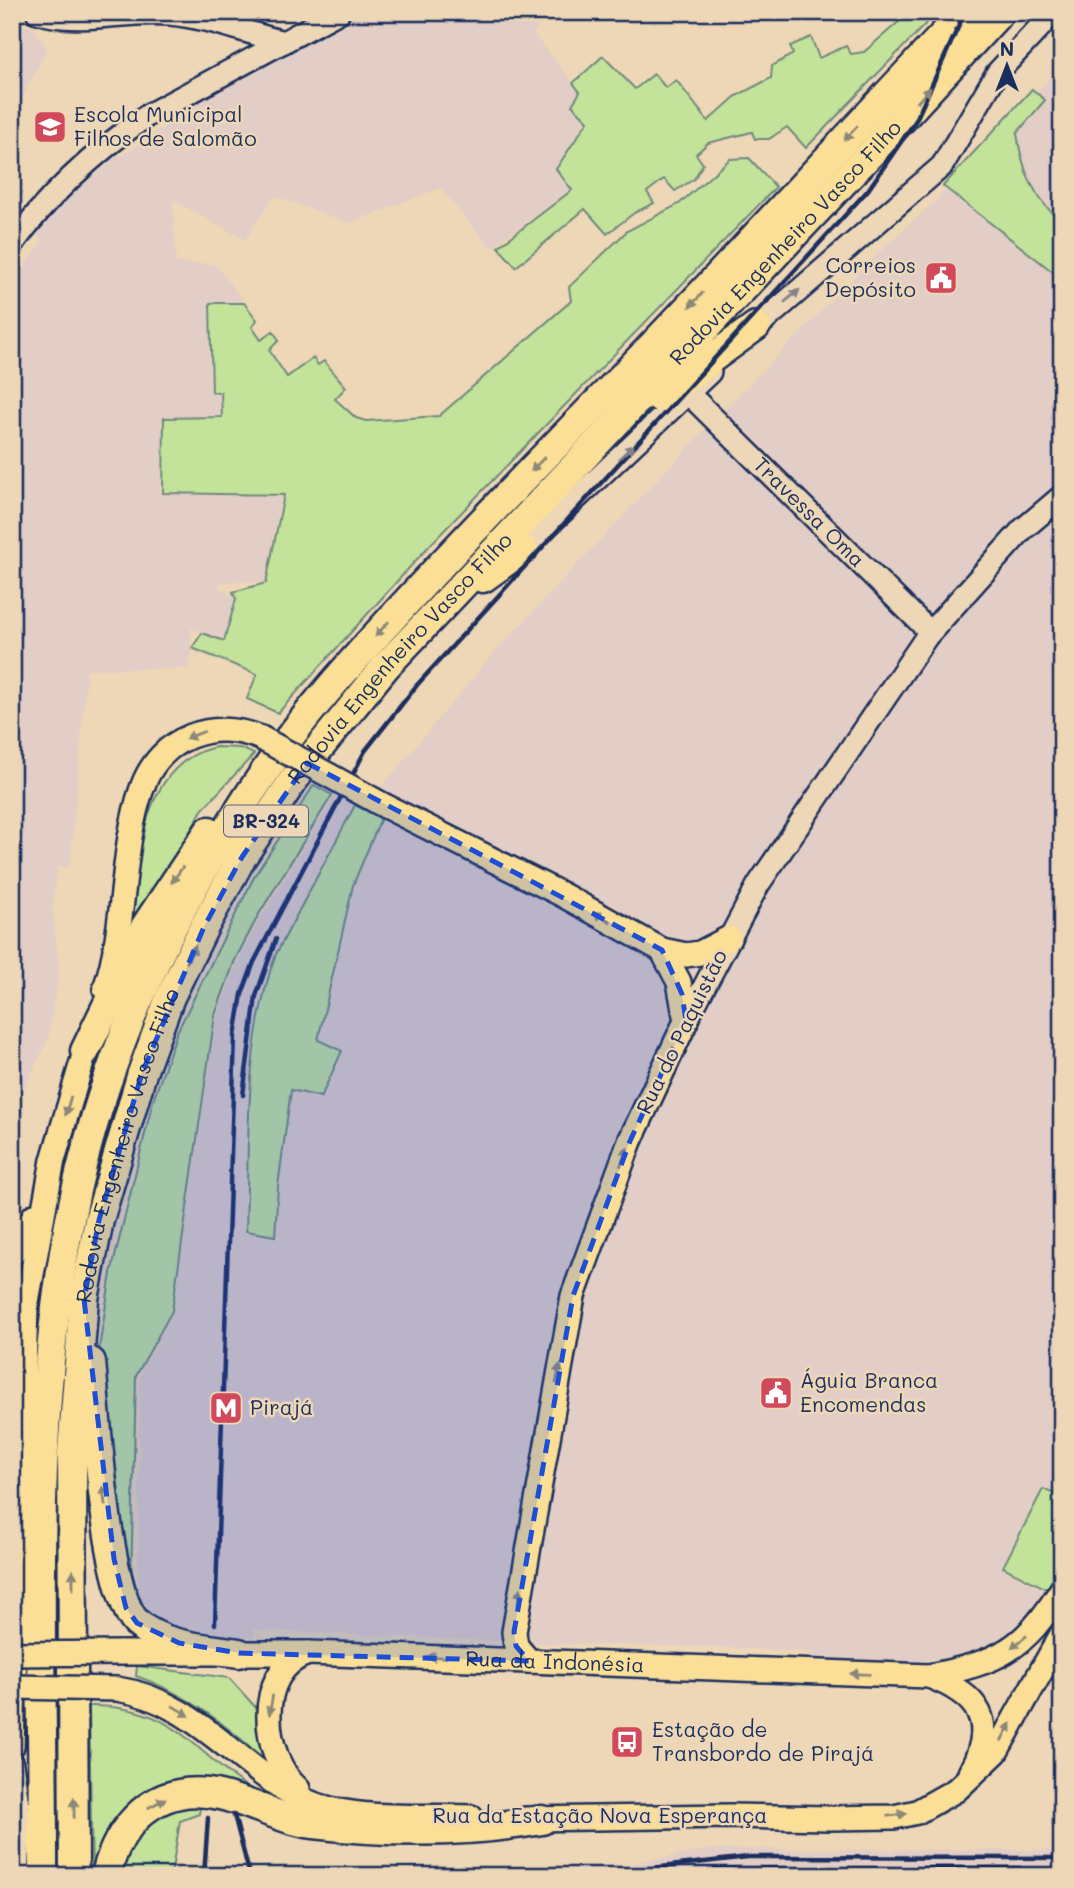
<svg xmlns="http://www.w3.org/2000/svg" width="1074" height="1888" viewBox="0 0 1074 1888" font-family="Mali,sans-serif">
<style>
.built{fill:#e2cec6}
.green{fill:#c3e39b;stroke:#6f897c;stroke-width:2}
.lines{fill:none;stroke-linecap:round;stroke-linejoin:round}
.secondary-casing{stroke:#1b2f5e;stroke-width:26}
.primary-casing{stroke:#1b2f5e;stroke-width:28}
.motorway-casing{stroke:#1b2f5e;stroke-width:33}
.secondary{stroke:#edd7b6;stroke-width:21}
.primary{stroke:#fbdf96;stroke-width:23}
.motorway{stroke:#fbdf96;stroke-width:28}
.rail{stroke:#1b2f5e;stroke-width:4.5}
.primary-bridge-casing{stroke:#1b2f5e;stroke-width:28;stroke-linecap:butt}
.primary-bridge{stroke:#fbdf96;stroke-width:23}
.oneway{fill:#8b877a}
.oneway2{fill:#84838a}
.marked{fill:#1d4ed8;fill-opacity:0.2;stroke:#1d4ed8;stroke-width:5;stroke-dasharray:14 9;stroke-linejoin:round}
.labels{text-anchor:middle;stroke-width:5;stroke-linejoin:round;paint-order:stroke}
.shield{fill:#edd7b6;stroke:#5a6178;stroke-width:2}
.shield-label{font-size:19px;font-weight:bold;fill:#1b2f5e}
.poi-label{font-size:21px;fill:#1b2f5e;stroke:#edd7b6;text-anchor:start}
.street-label{font-size:21px;fill:#1b2f5e;stroke:#edd7b6}
</style>
<rect width="100%" height="100%" fill="#edd7b6"/>
<filter id="ink" filterUnits="userSpaceOnUse"><feTurbulence type="fractalNoise" baseFrequency=".0143" numOctaves="2"/><feDisplacementMap in="SourceGraphic" scale="14" xChannelSelector="R" yChannelSelector="G"/><feConvolveMatrix kernelMatrix="1 2 1 2 8 2 1 2 1" color-interpolation-filters="sRGB"/></filter>
<g filter="url(#ink)">
<g class="built">
<path d="M361 12H551L533 33 580 92 572 105 587 121 555 169 571 190 491 248 440 188 350 223 274 196 245 240 173 200 176 263 215 264 244 302H209L211 393H221V417H164L161 493 282 496 265 582H220V589H225L235 599 224 641 191 628V648L256 675 244 704 243 716 378 787 384 784 499 647 698 437 873 258 932 204 1062 64V1582L1023 1627 986 1650 902 1665 810 1662 811 1652 715 1647 555 1644 254 1630V1637L210 1636 194 1634 165 1625 138 1601 140 1376 173 1312 217 1017 237 963 257 925 349 773 242 716 244 704 255 675 191 650 190 669H87L70 867H57L53 908 59 971 48 1040 16 1104 26 1110 12 1143V286L43 241 35 233 110 155 122 156 209 95Z"/>
<path d="M12 22 34 28 47 49 12 118Z"/>
<path d="M713 1849 1062 1850V1876H386L467 1872V1869L621 1865Z"/>
</g>
<g class="green">
<path d="M903 12H937L806 148 787 127 769 139H755L752 132 708 143 696 154 703 164 694 179 675 191 664 179 647 192 654 203 634 213 607 234 585 209 516 267 498 247 572 190 556 169 588 121 572 105 580 92 573 83 603 56 635 89 654 74 666 88 676 80 708 121 736 96 771 78 772 66 793 54 790 46 811 37 819 58 846 46 851 54 864 52 902 19Z"/>
<path d="M1032 89 1045 100 1017 133C1022 170 1033 197 1062 223V279L943 186Z"/>
<path d="M749 158 776 187 429 546 278 713 247 699 257 674 192 648 202 633 224 641 236 599 233 592 266 583 284 495 163 493 164 418 222 417 221 392H212L210 303H244L257 320 252 327 261 340 273 331 279 340 269 350 287 377 313 358 318 365 324 361 346 387 335 399 356 418 366 421 439 416 571 301 569 287 627 231 679 204 730 159Z"/>
<path d="M216 747 240 748 254 754 202 810 124 955C138 887 131 765 216 747Z"/>
<path d="M314 785 332 795 259 914 235 960 215 1015 172 1311 136 1376 131 1583 96 1368 111 1273 153 1101 177 1032 255 875Z"/>
<path d="M355 805 381 818 353 885 318 1040 342 1051 321 1097 291 1090 278 1186 275 1236 246 1231C249 1140 244 1041 276 954Z"/>
<path d="M24 1251 14 1317 12 1371V1268Z"/>
<path d="M1043 1489 1062 1497V1575L1053 1592 1003 1567Z"/>
<path d="M137 1666 229 1678 258 1710 262 1757C223 1723 186 1693 136 1676Z"/>
<path d="M89 1706C181 1705 193 1756 260 1795L175 1786 97 1876H92Z"/>
<path d="M201 1801 199 1814 180 1821 171 1876H114L150 1815Z"/>
</g>
<g class="lines">
<defs>
<g id="secondary">
<path d="M37 12C80 26 124 10 169 14 207 17 247 33 284 42"/>
<path d="M12 245C48 195 98 150 148 115L339 12"/>
<path d="M748 335 942 166 997 73 1054 12"/>
<path id="s1" d="M688 393 930 632"/>
<path d="M523 549 710 372"/>
<path d="M686 1021 758 885 927 636 1022 530 1062 496"/>
<path d="M12 1764 20 1818 17 1876"/>
</g>
<g id="primary">
<path d="M385 806 561 894 662 950 686 955 700 953 729 938"/>
<path d="M105 989C127 924 120 851 142 788 160 737 213 718 261 738"/>
<path d="M12 1254 34 1216"/>
<path id="s2" d="M119 1653H308L929 1676C999 1662 1023 1651 1062 1589"/>
<path d="M529 1661 516 1646 514 1632 573 1296 630 1141 686 1021 679 982 662 950"/>
<path d="M929 1676C979 1695 998 1722 970 1773"/>
<path d="M117 1689C194 1700 236 1766 302 1799 348 1822 420 1815 471 1817"/>
<path d="M12 1746 26 1307 53 1160 90 1035"/>
<path d="M298 1789C262 1758 253 1670 308 1653"/>
<path d="M526 1819 729 1816 829 1818 894 1817 917 1812 956 1790 996 1752 1062 1634"/>
</g>
<g id="motorway">
<path d="M659 397 756 326"/>
<path d="M483 578 523 549"/>
<path d="M85 1051 145 927 209 831"/>
<path d="M91 1362C96 1411 105 1593 137 1623 163 1647 206 1648 239 1653"/>
<path d="M43 1876C44 1658 28 1434 70 1219 101 1060 174 903 266 770 303 716 348 666 392 618 468 534 548 453 627 372 741 254 851 132 965 12"/>
<path id="s3" d="M74 1876 72 1452 84 1299 99 1220 142 1073 170 997 204 927 242 857 294 779 385 667 870 154 1000 12"/>
<path d="M106 1876C114 1838 139 1802 179 1794 225 1784 269 1819 314 1824 388 1833 468 1833 542 1820"/>
</g>
</defs>
<use href="#secondary" class="secondary-casing"/>
<use href="#primary" class="primary-casing"/>
<use href="#motorway" class="motorway-casing"/>
<use href="#secondary" class="secondary"/>
<use href="#primary" class="primary"/>
<use href="#motorway" class="motorway"/>
<g class="rail">
<path d="M243 1095 256 996 276 939"/>
<path d="M215 1624 235 1036 242 994 254 962 365 751 417 685 868 190 916 120 965 12"/>
<path d="M234 1815 250 1876"/>
<path d="M715 1869 1020 1868"/>
<path d="M204 1876 208 1818"/>
<path d="M583 1876 748 1857 1062 1858"/>
</g>
<defs>
<g id="primary-bridge">
<path d="M261 738 385 806"/>
<path d="M12 1654 119 1653"/>
<path d="M12 1687 117 1689"/>
</g>
</defs>
<use href="#primary-bridge" class="primary-bridge-casing"/>
<use href="#primary-bridge" class="primary-bridge"/>
</g>
<defs><path id="oneway-solid" d="M-6-.8H1V-3.2L6.5 0L1 3.2V.8H-6Z" transform="scale(1.75)"/></defs>
<g class="oneway">
<use href="#oneway-solid" transform="translate(924 95) rotate(-48)"/>
<use href="#oneway-solid" transform="translate(851 133) rotate(133)"/>
<use href="#oneway-solid" transform="translate(696 300) rotate(133)"/>
<use href="#oneway-solid" transform="translate(538 464) rotate(134)"/>
<use href="#oneway-solid" transform="translate(382 629) rotate(132)"/>
<use href="#oneway-solid" transform="translate(195 735) rotate(159)"/>
<use href="#oneway-solid" transform="translate(177 875) rotate(125)"/>
<use href="#oneway-solid" transform="translate(602 917) rotate(-151)"/>
<use href="#oneway-solid" transform="translate(191 954) rotate(-64)"/>
<use href="#oneway-solid" transform="translate(68 1106) rotate(106)"/>
<use href="#oneway-solid" transform="translate(624 1157) rotate(-69)"/>
<use href="#oneway-solid" transform="translate(558 1374) rotate(-79)"/>
<use href="#oneway-solid" transform="translate(104 1496) rotate(-97)"/>
<use href="#oneway-solid" transform="translate(73 1580) rotate(-90)"/>
<use href="#oneway-solid" transform="translate(519 1598) rotate(-81)"/>
<use href="#oneway-solid" transform="translate(1019 1642) rotate(141)"/>
<use href="#oneway-solid" transform="translate(437 1657) rotate(-178)"/>
<use href="#oneway-solid" transform="translate(860 1674) rotate(-178)"/>
<use href="#oneway-solid" transform="translate(271 1705) rotate(100)"/>
<use href="#oneway-solid" transform="translate(181 1711) rotate(31)"/>
<use href="#oneway-solid" transform="translate(1006 1732) rotate(-62)"/>
<use href="#oneway-solid" transform="translate(157 1803) rotate(-28)"/>
<use href="#oneway-solid" transform="translate(74 1808) rotate(-91)"/>
<use href="#oneway-solid" transform="translate(897 1815) rotate(-8)"/>
</g>
<g class="oneway2">
<use href="#oneway-solid" transform="translate(792 296) rotate(-40)"/>
<use href="#oneway-solid" transform="translate(626 452) rotate(-43)"/>
</g>
</g>
<path class="marked" d="M307 763 662 950 682 994 686 1021 630 1141 573 1296 514 1632 516 1646 529 1661 239 1653 179 1643 137 1623 126 1608 114 1559 84 1299 99 1220 142 1073 204 927 242 857Z"/>
<defs>
<symbol id="school-square" viewBox="-11 -11 22 22"><rect x="-9" y="-9" width="18" height="18" rx="4" fill="#d1495b" stroke="#edd7b6"/><path d="M0-5L7-2L0 1L-7-2ZM-4 1L0 2.5L4 1V4Q0 6-4 4Z" fill="#fff"/></symbol>
<symbol id="civic-square" viewBox="-11 -11 22 22"><rect x="-9" y="-9" width="18" height="18" rx="4" fill="#d1495b" stroke="#edd7b6"/><path d="M-.6-6.5H3V-4.5H.6V-3L4-1V1h2V6H-6V1h2V-1L-.6-3ZM-1.2 2.5V6h2.4V2.5Z" fill="#fff"/></symbol>
<symbol id="metro-square" viewBox="-11 -11 22 22"><rect x="-9" y="-9" width="18" height="18" rx="4" fill="#d1495b" stroke="#edd7b6"/><path d="M-5.5 5V-5H-3L0 0L3-5H5.5V5H3V-.5L0 4L-3-.5V5Z" fill="#fff"/></symbol>
<symbol id="bus-square" viewBox="-11 -11 22 22"><rect x="-9" y="-9" width="18" height="18" rx="4" fill="#d1495b" stroke="#edd7b6"/><path d="M-5-6H5V4H4V6H2V4H-2V6H-4V4H-5ZM-3.5-4V0h7V-4ZM-3.5 1.2v1.5H-2V1.2ZM2 1.2v1.5H3.5V1.2Z" fill="#fff"/></symbol>
</defs>
<g fill-rule="evenodd">
<use href="#school-square" x="31" y="108" width="38" height="38"/>
<use href="#civic-square" x="922" y="259" width="38" height="38"/>
<use href="#civic-square" x="757" y="1374" width="38" height="38"/>
<use href="#metro-square" x="207" y="1389" width="38" height="38"/>
<use href="#bus-square" x="608" y="1723" width="38" height="38"/>
</g>
<g class="labels">
<rect class="shield" x="224" y="805.5" width="84" height="31" rx="5"/>
<g class="shield-label">
<text x="266" y="828">BR-324</text>
</g>
<g class="poi-label">
<text x="74" y="122">Escola Municipal<tspan x="74" dy="24">Filhos de Salomão</tspan></text>
<text x="916" y="273" text-anchor="end">Correios<tspan x="916" dy="24">Depósito</tspan></text>
<text x="800" y="1388">Águia Branca<tspan x="800" dy="24">Encomendas</tspan></text>
<text x="250" y="1415">Pirajá</text>
<text x="652" y="1737">Estação de<tspan x="652" dy="24">Transbordo de Pirajá</tspan></text>
</g>
<g class="street-label">
<text dy="7" stroke="none"><textPath href="#s3" startOffset="1871">Rodovia Engenheiro Vasco Filho</textPath></text>
<text dy="7" stroke="none"><textPath href="#s1" startOffset="170">Travessa Oma</textPath></text>
<text dy="7" stroke="none"><textPath href="#s3" startOffset="1304">Rodovia Engenheiro Vasco Filho</textPath></text>
<text transform="translate(682 1032) rotate(-64)" y="7">Rua do Paquistão</text>
<text dy="7" stroke="none"><textPath href="#s3" startOffset="737">Rodovia Engenheiro Vasco Filho</textPath></text>
<text dy="7" stroke="none"><textPath href="#s2" startOffset="436">Rua da Indonésia</textPath></text>
<text x="600" y="1823">Rua da Estação Nova Esperança</text>
</g>
</g>
<rect width="1074" height="1888" fill="none" stroke="#edd7b6" stroke-width="42"/>
<rect x="21" y="21" width="1032" height="1846" fill="none" stroke="#1b2f5e" stroke-width="2.5" filter="url(#ink)"/>
<g transform="translate(1007 66)" stroke="#edd7b6" stroke-width="5" paint-order="stroke">
<path d="M0-5L12 26L0 18L-12 26Z" fill="#1b2f5e"/>
<text y="-10" font-size="19" font-weight="bold" text-anchor="middle" fill="#1b2f5e">N</text>
</g>
</svg>
